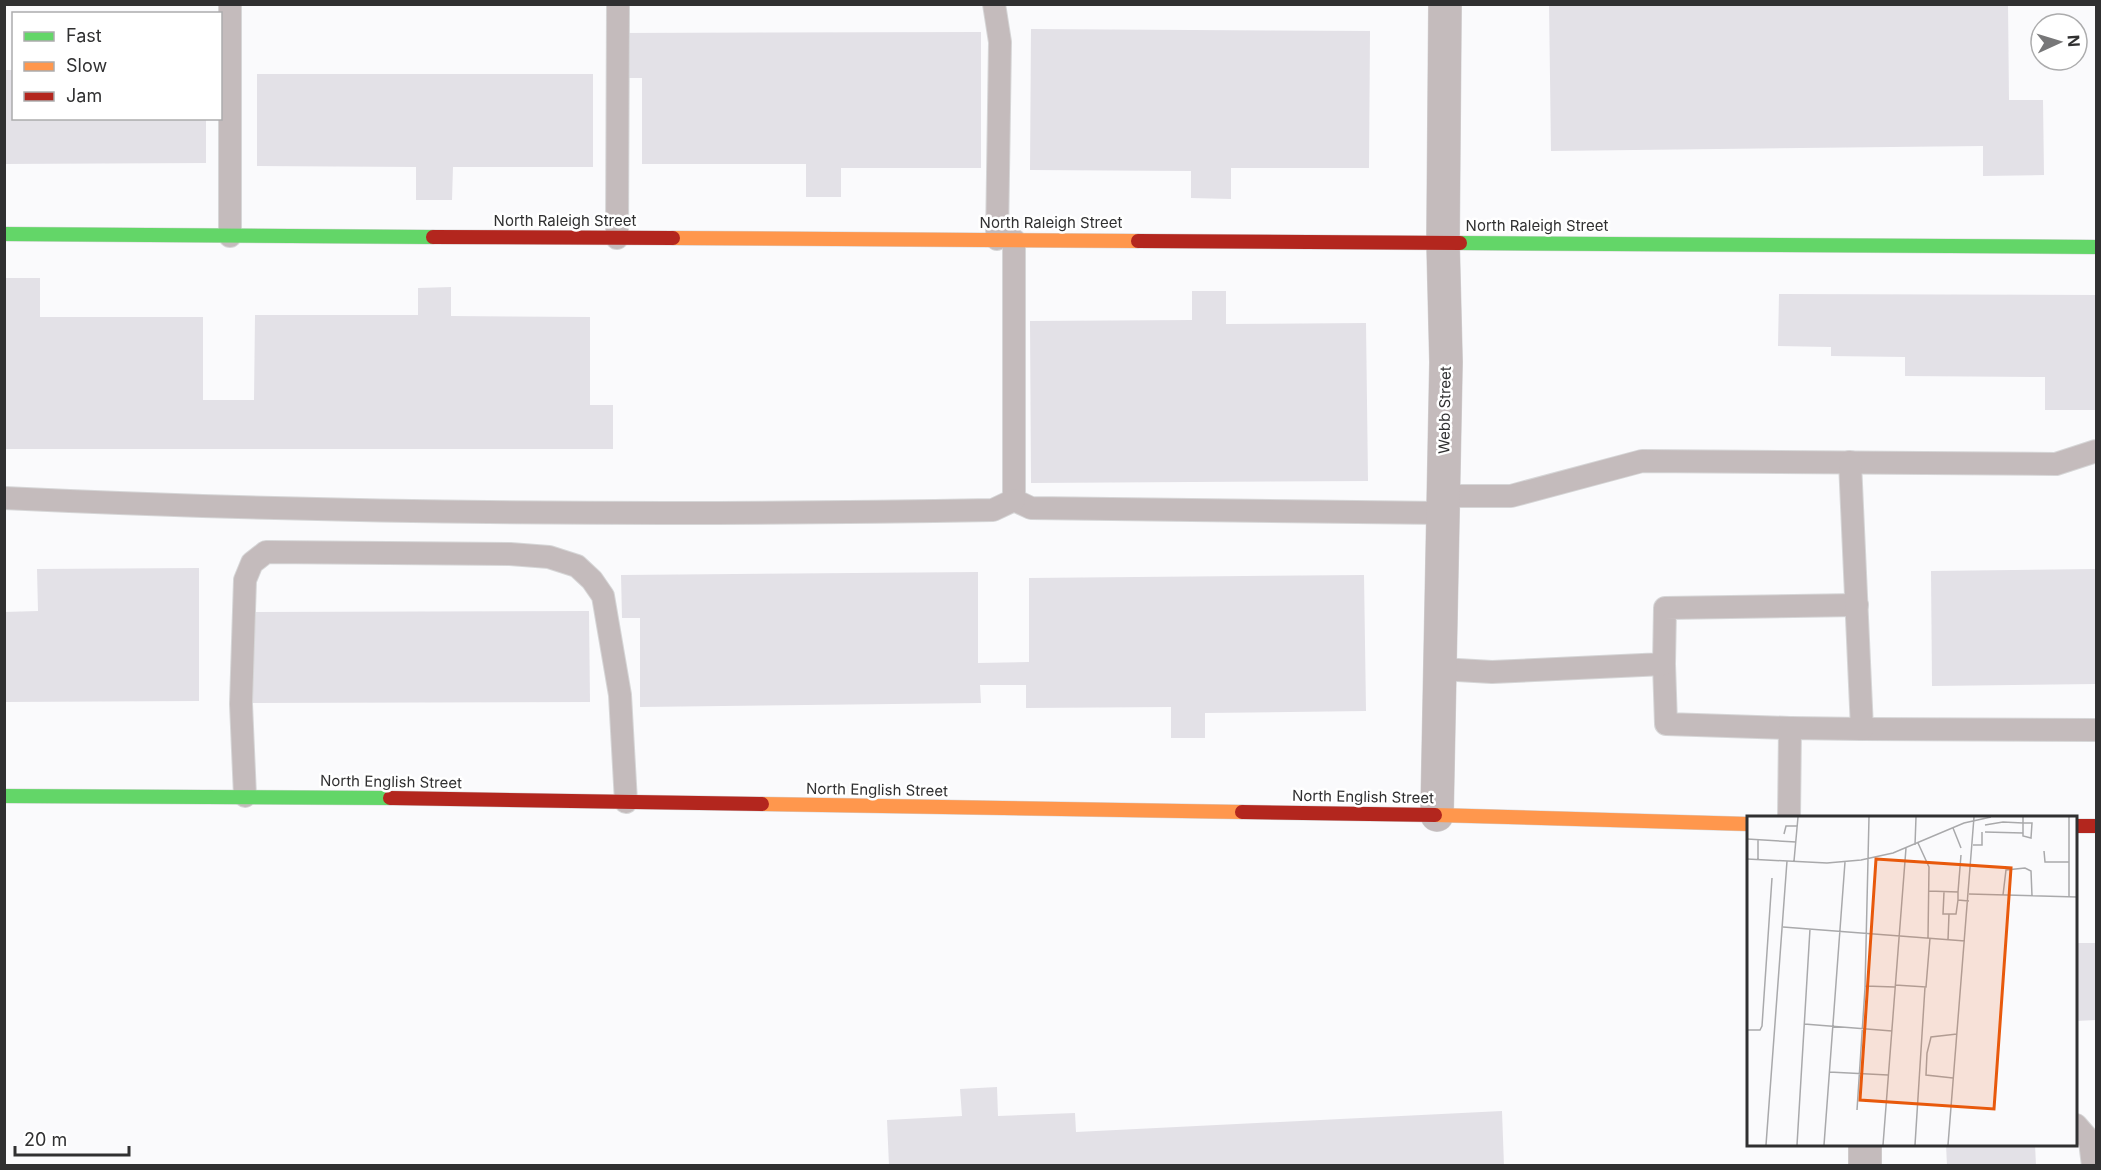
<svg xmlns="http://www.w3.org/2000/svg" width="2101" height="1170" viewBox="0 0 2101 1170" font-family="Inter,sans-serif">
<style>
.building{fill:#e3e1e7}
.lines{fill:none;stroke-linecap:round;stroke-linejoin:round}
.lane-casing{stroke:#d6d6d7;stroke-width:24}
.street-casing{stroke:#d6d6d7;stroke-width:34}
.fast-casing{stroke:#d6d6d7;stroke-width:15}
.slow-casing{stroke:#d6d6d7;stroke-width:15}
.jam-casing{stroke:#d6d6d7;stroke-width:15}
.lane{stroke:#c4bbbc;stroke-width:22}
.street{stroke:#c4bbbc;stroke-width:33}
.fast{stroke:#63d668;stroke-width:14}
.slow{stroke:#ff974d;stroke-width:14}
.jam{stroke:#b3261e;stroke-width:14}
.labels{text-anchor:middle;stroke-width:5;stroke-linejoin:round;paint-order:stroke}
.street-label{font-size:15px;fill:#303031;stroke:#fff}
.inset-road{fill:none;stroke:#a9a9ab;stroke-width:1.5}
.view{fill:#e8590c;fill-opacity:0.15;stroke:#e8590c;stroke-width:3}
.inset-edge{fill:none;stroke:#303031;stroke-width:3}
</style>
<rect width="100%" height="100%" fill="#fafafc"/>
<g class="building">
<path d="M1549 4H2008L2009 100H2043L2044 175 1983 176V146L1551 151Z"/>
<path d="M1031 29 1370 31 1369 168H1231V199L1191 198V171L1030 170Z"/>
<path d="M981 32V168H841V197H806V164H642V78H620V33Z"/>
<path d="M4 70H14V118H206V163L4 164Z"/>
<path d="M257 74H593V167H453L452 200H416V167L257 166Z"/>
<path d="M4 278H40V317H203V400H254L255 315H418V288L451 287V316L590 317V405H613V449H4Z"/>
<path d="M1192 291H1226V324L1366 323 1368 481 1031 483 1030 321 1192 320Z"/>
<path d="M1779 294 2096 295V410H2045V377L1905 376V357L1831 356V347L1778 346Z"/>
<path d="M199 568V701L4 702V612L38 611 37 569Z"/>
<path d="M2096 569V684L1932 686 1931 571Z"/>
<path d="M978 572V663L1029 662V578L1364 575 1366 711 1205 713V738H1171V707L1026 708V685H980L981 703 640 707V618H622L621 575Z"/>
<path d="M589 611 590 702 251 703V612Z"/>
<path d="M2076 943H2096V1020L2076 1021Z"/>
<path d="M997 1087 998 1116 1075 1113 1076 1132 1502 1111 1504 1166H889L887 1120 962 1116 960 1089Z"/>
<path d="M1946 1144H2035L2036 1166H1947Z"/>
</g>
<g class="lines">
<defs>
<g id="lane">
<path d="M994 4 1000 42 997 239"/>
<path d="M230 236V4"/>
<path d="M617 238 618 4"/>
<path d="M1014 240V500L1031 508 1443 513"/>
<path d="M1443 496H1511L1642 461 2056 464 2096 451"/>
<path d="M4 498C333 514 664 516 993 510L1014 500"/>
<path d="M1664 664 1666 724 1790 728"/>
<path d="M1440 669 1492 672 1664 664 1665 608 1857 605"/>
<path d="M1862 729 2096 730"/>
<path d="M245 796 241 704 245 580 252 563 266 552 510 554 549 557 577 566 592 580 603 596 620 695 626 802"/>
<path d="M1789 818 1790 728 1862 729 1850 462"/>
<path d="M2076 1125 2090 1141 2093 1166"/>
</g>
<g id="street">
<path d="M1437 815 1446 362 1443 242 1445 4"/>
<path d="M1865 1144V1166"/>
</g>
<g id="fast">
<path d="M4 234 433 237"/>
<path d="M1460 243 2096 247"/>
<path d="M4 796 390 798"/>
</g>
<g id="slow">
<path d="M673 238 1138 241"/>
<path d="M762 804 1242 812"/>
<path d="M1435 815 1748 824"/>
</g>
<g id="jam">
<path d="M433 237 673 238"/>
<path d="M1138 241 1460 243"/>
<path d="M390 798 762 804"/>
<path d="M1242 812 1435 815"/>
<path d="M2076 826H2096"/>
</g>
</defs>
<use href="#lane" class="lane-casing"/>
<use href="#street" class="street-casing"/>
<use href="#fast" class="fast-casing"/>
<use href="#slow" class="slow-casing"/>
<use href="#jam" class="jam-casing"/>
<use href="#lane" class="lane"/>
<use href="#street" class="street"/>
<use href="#fast" class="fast"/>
<use href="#slow" class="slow"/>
<use href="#jam" class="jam"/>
</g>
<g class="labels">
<g class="street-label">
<text x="565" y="226">North Raleigh Street</text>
<text x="1051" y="228">North Raleigh Street</text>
<text x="1537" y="231">North Raleigh Street</text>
<text transform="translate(1445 410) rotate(-89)" y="5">Webb Street</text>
<text transform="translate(391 782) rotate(1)" y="5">North English Street</text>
<text transform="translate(877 790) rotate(1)" y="5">North English Street</text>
<text transform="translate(1363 797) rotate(1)" y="5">North English Street</text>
</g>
</g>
<g transform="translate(1747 816)">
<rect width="330" height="330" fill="#fafafc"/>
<path class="inset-road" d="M238 9 256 6 276 7H285L284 22 276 20V1M206 12 214 32M238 16 276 17M37 18 39 10H50M0 23 49 26M171 27 182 51 181 122M168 29 169 1M226 29H235V16M297 35 298 46H322M0 43 80 47 114 44 146 37 217 7 244 1M11 43V24M47 45 51 1M181 75 211 76V84L222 85M197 76 196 98H202L201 124M211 76 214 39M222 78 330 81M256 79 259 54 278 52 284 55 285 80M322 81V1M202 98H209L211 84M36 111 218 125M148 169 179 171 183 122M118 170 148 171M57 208 145 215M0 214H13L15 210 25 62M82 256 141 259M206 262 179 259 180 237 184 221 210 218M110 294 118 172 122 1M19 329 40 45M50 329 63 113M77 329 98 46M136 329 159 32M168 329 178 171M201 329 227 1"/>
<path class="view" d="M129 43 264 52 247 293 113 284Z"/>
<rect width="330" height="330" class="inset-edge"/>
</g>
<rect width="2101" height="1170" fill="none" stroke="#303031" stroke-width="12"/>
<rect x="12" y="12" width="210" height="108" fill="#ffffff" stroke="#acacad" stroke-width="1.5"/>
<rect x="24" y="32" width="30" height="9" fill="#63d668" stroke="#acacad" stroke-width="1.5"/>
<text x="66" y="42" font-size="18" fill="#303031">Fast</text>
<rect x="24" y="62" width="30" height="9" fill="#ff974d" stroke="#acacad" stroke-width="1.5"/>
<text x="66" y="72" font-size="18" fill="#303031">Slow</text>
<rect x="24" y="92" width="30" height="9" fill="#b3261e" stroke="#acacad" stroke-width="1.5"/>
<text x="66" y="102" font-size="18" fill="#303031">Jam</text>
<g transform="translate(2059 42) rotate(86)"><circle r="28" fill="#ffffff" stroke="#acacad" stroke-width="1.5"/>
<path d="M0-4.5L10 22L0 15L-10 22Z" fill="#777778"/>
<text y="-9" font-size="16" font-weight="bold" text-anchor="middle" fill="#303031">N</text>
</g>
<path d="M15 1146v9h114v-9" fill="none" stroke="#303031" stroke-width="3"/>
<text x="24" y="1146" font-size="18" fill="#303031" stroke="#ffffff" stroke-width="4.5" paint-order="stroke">20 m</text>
</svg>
